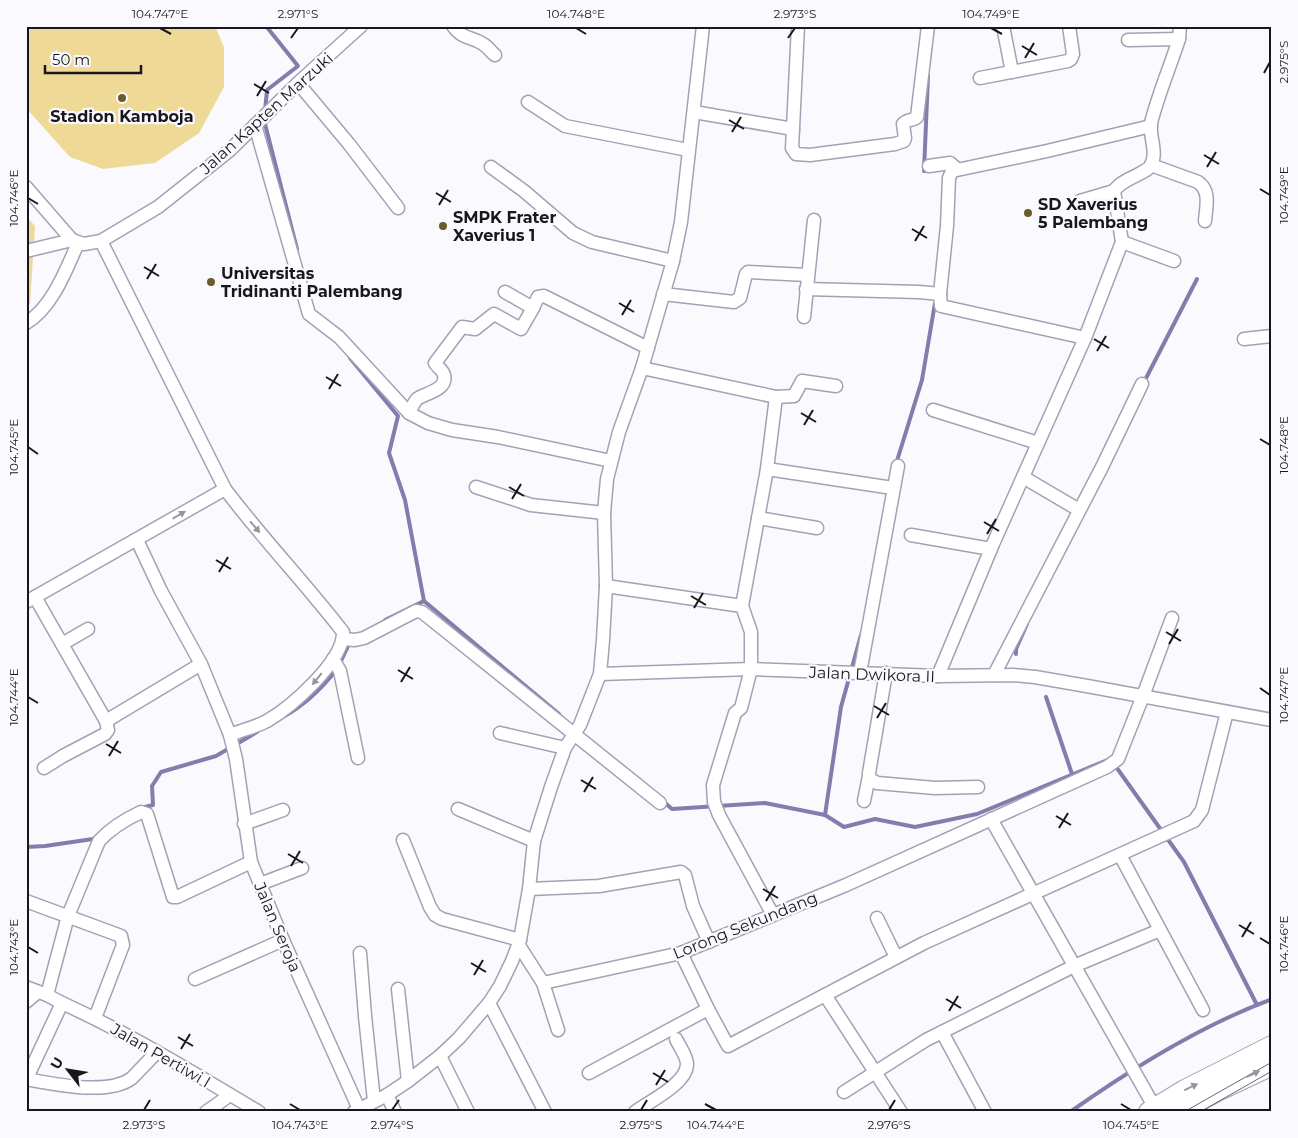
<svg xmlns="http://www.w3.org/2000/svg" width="1298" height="1138" viewBox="0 0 1298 1138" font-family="Montserrat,sans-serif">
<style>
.green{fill:#eed996}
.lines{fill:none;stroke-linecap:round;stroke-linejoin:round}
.stream{stroke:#877bad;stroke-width:4}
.street-casing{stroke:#a5a0b5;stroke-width:15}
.primary-casing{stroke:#a5a0b5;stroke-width:22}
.street{stroke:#fff;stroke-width:12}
.primary{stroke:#fff;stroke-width:20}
.tram{stroke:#67666d;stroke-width:1}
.oneway{fill:#97979a}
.ticks{fill:none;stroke:#18171e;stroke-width:2}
.poi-dot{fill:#6a5b29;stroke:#faf9fe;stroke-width:2}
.labels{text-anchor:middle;stroke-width:4.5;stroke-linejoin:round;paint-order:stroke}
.street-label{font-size:16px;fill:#18171e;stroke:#faf9fe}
.poi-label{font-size:16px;font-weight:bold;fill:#18171e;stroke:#faf9fe;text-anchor:start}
.neatline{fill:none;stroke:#18171e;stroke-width:2}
.ticks-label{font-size:12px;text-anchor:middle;fill:#18171e}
</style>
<rect width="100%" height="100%" fill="#faf9fe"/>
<g class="green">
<path d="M26 26H215L224 47V87L199 133 155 163 103 169 70 157 26 108Z"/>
<path d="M26 216 35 226 30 304 26 305Z"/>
</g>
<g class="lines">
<g class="stream">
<path d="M928 76 924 171 929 170"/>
<path d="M265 111 267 90 298 66 266 26"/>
<path d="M264 120 297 249"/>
<path d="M350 358 398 416 389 453 405 500 424 601 559 714"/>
<path d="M1143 384 1197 279"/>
<path d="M896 464 922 380 935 303"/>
<path d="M385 620 424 601"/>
<path d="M1016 654V649L1027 624"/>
<path d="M340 663 350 642"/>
<path d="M1046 697 1072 774"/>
<path d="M283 717C303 706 323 687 337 669"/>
<path d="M1114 764 1184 862 1257 1005"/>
<path d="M664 802 672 809 765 803 825 815 844 827 875 819 915 827 977 814 1110 759"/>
<path d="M141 808 153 805 152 786 161 772 216 756 257 732"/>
<path d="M825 815 841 707 861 635"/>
<path d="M26 847 45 846 93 839 98 836"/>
<path d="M1070 1112C1131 1069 1202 1025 1272 999"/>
</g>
<defs>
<g id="street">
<path d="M453 26C463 40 471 36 483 44 488 47 491 52 495 55"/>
<path d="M798 26 792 148 796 154 810 155 895 144 904 141 905 138 903 124C906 119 913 121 917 117L928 26"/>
<path d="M1003 26 1012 72"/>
<path d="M1128 40 1179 39"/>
<path d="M980 78 1068 61 1071 59 1073 54 1069 26"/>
<path d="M298 83 349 144 398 208"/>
<path d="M528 102 565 126 688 150"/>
<path d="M694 112 793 129"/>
<path d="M255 125 309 314 339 337 409 413 428 423 452 430 498 437 611 461"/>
<path d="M1151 165 1198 182C1211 191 1206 207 1205 221"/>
<path d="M929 166 950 163 957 169"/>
<path d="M491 167 524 191 573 233 592 242 673 261"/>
<path d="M26 187 72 240 84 244 101 241 158 207 230 150 298 83 361 26"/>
<path d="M1080 201 1114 191"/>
<path d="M101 241 225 489C262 538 305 583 343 632 344 661 291 707 267 721 256 727 242 730 230 735"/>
<path d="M1122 242 1174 261"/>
<path d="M26 251 72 240"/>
<path d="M806 289 919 292 940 294 947 226 949 178 952 171 1047 151 1151 126"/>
<path d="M505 292 533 308 538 297 544 296 648 348"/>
<path d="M663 294 734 302 740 298 746 274 748 272 807 275"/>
<path d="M940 294 941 306 1085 338"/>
<path d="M804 317 814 220"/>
<path d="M26 323C52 308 66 270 78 243"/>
<path d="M1244 339 1272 336"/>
<path d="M642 368 776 397 767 469 742 606"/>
<path d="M776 397 794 396 802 381 836 386"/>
<path d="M933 410 1038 443"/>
<path d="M409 413C411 409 414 402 417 399 425 393 448 390 444 375 443 370 437 367 435 363L462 327 475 329 494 314 521 329 533 308"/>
<path d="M767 469 893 488"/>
<path d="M1023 477 1079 510"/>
<path d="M476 487 531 505 604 513"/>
<path d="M758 518 817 528"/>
<path d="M911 535 991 549"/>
<path d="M137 540 161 591 201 664 230 735 236 759 251 862 283 940 359 1109"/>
<path d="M606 586 742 606 751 632V669L741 708 735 713 713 785 714 802 719 815 773 915"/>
<path d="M35 597 106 721 201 664"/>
<path d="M26 602 225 489"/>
<path d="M344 639 355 640 364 638 416 611 422 612 660 803"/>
<path d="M62 644 88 629"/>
<path d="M333 659 340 671 358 758"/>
<path d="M860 673 898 466"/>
<path d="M886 673 869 773 870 779 877 783 935 788 978 787"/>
<path d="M600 674 751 669 938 676 1013 675 1035 677 1087 686 1272 720"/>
<path d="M994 675 1102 467 1142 384"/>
<path d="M938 676 993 544 1085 338 1122 242 1114 191C1122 178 1147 174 1151 165 1158 152 1149 137 1151 123 1158 95 1170 67 1179 39L1180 26"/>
<path d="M500 733 565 748"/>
<path d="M44 768 63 756 105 734 108 730 106 721"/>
<path d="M864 801 869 776"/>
<path d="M458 809 534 841"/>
<path d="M991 819 1155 1108"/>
<path d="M244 824 283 810"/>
<path d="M403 840 430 907 435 915 442 919 520 940"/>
<path d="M1120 855 1203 1010"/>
<path d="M260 884 302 868"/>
<path d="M529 889 599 886 681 872 685 875 693 906 709 942"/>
<path d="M26 901 121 936 123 945 95 1018"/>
<path d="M877 918 896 957"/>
<path d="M518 944 543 983 681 953 846 885 1107 767 1118 759 1143 696 1172 618"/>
<path d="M360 953 365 1016 374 1101"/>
<path d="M681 953 708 1009 728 1046 924 943 1194 821 1202 810 1227 712"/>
<path d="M195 979 283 940"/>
<path d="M543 983 558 1030"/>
<path d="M26 987 47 995"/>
<path d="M398 989 408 1081"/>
<path d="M825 995 901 1112"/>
<path d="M26 1002 38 992"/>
<path d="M62 1003C130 1034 194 1073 259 1112"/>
<path d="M489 1003 545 1112"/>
<path d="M942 1032 985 1112"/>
<path d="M440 1056 468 1112"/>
<path d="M589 1073 708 1009"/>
<path d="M26 1079C54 1084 109 1096 132 1078L157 1052"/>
<path d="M26 1080 62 1003 47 995 68 916 99 841C111 828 126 819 141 812L147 814 173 897H177L251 862"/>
<path d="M844 1092 926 1040 1074 966 1160 930"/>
<path d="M387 1095 395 1112"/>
<path d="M206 1112 230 1095"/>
<path d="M354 1112 387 1095 408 1081 440 1056 459 1038 489 1003 500 986 512 961 520 940 529 889 534 841 551 787 565 748 580 725 600 674 603 640 606 586 604 513 607 479 619 432 642 368 673 261 681 222 703 26"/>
<path d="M635 1112C648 1102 687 1084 687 1064 687 1056 679 1046 676 1039"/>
</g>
<g id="primary">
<path d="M1149 1112 1185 1090 1272 1046"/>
<path d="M1178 1112 1219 1090 1272 1065"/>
</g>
</defs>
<use href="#street" class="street-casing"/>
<use href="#primary" class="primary-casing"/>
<use href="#street" class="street"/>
<use href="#primary" class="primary"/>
<g class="tram">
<path d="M1184 1112 1272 1062"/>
<path d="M1200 1112 1272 1071"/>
</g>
</g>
<defs><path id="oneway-solid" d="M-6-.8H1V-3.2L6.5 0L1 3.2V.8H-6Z" transform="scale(1.25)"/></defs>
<g class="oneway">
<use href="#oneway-solid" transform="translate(179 515) rotate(-30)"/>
<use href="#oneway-solid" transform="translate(255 527) rotate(49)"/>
<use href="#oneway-solid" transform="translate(317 679) rotate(129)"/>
<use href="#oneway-solid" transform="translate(1253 1074) rotate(-25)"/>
<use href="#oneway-solid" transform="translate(1191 1087) rotate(-26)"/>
</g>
<path class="ticks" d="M160 28 171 34M576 28 586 34M991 28 1002 34M291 38 298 28M788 38 795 28M1022 46 1037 55M1025 58 1034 43M1264 73 1270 62M254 84 269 93M257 96 266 81M729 120 744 129M732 132 741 117M1204 155 1219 164M1207 167 1216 152M1260 189 1270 195M436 193 451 202M28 198 38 204M439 205 448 190M912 229 927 238M915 241 924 226M144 267 159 276M147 279 156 264M619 303 634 312M622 315 631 300M1094 339 1109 348M1097 351 1106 336M326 377 341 386M329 389 338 374M801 413 816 422M804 425 813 410M1260 439 1270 445M28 447 38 454M509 487 524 496M512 499 521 484M984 522 999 531M987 534 996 519M216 560 231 569M219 572 228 557M691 596 706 605M694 608 703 593M1166 632 1181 641M1169 644 1178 629M398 670 413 679M401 682 410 667M1260 688 1270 695M28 697 38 703M874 706 889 715M877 718 886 703M106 744 121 753M109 756 118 741M581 780 596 789M584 792 593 777M1056 816 1071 825M1059 828 1068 813M288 854 303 863M291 866 300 851M763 889 778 898M766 901 775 886M1239 925 1254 934M1242 937 1251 922M1260 938 1270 944M28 947 38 953M471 963 486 972M474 975 483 960M946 999 961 1008M949 1011 958 996M178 1037 193 1046M181 1049 190 1034M653 1073 668 1082M656 1085 665 1070M290 1104 300 1110M705 1104 716 1110M1121 1104 1131 1110M144 1110 150 1100M392 1110 399 1100M641 1110 647 1100M889 1110 895 1100"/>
<g class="poi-dot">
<circle cx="122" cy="98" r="5"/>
<circle cx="1028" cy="213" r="5"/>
<circle cx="443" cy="226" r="5"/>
<circle cx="211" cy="282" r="5"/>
</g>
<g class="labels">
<g class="street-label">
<text transform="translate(266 113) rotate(-42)" y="6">Jalan Kapten Marzuki</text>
<text transform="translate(872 674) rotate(2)" y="6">Jalan Dwikora II</text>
<text transform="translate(745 925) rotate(-22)" y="6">Lorong Sekundang</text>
<text transform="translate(278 927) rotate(67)" y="6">Jalan Seroja</text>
<text transform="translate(161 1055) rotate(30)" y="6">Jalan Pertiwi I</text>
</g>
<g class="poi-label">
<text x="122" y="122" text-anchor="middle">Stadion Kamboja</text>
<text x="1038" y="210">SD Xaverius<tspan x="1038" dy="18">5 Palembang</tspan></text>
<text x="453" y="223">SMPK Frater<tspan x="453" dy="18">Xaverius 1</tspan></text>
<text x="221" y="279">Universitas<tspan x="221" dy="18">Tridinanti Palembang</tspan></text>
</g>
</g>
<rect width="1298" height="1138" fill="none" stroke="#faf9fe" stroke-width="55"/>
<g transform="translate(68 1070) rotate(301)" stroke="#faf9fe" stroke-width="4" paint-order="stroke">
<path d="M0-4L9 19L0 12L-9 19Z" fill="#18171e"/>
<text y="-8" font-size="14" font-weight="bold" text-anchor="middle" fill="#18171e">U</text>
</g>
<path d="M45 65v8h96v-8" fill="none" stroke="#18171e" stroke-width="2.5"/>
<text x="52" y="65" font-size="15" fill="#18171e" stroke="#faf9fe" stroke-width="4" paint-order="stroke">50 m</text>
<rect x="28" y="28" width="1242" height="1082" class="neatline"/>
<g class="ticks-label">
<text x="160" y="18">104.747°E</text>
<text x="298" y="18">2.971°S</text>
<text x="576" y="18">104.748°E</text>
<text x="795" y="18">2.973°S</text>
<text x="991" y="18">104.749°E</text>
<text transform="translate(1284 62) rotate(-90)" y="4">2.975°S</text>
<text transform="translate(1284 195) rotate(-90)" y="4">104.749°E</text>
<text transform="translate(14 198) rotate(-90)" y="4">104.746°E</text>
<text transform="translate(1284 445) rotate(-90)" y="4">104.748°E</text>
<text transform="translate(14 447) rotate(-90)" y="4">104.745°E</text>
<text transform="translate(1284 695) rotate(-90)" y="4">104.747°E</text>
<text transform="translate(14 697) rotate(-90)" y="4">104.744°E</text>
<text transform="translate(1284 944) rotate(-90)" y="4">104.746°E</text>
<text transform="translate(14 947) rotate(-90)" y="4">104.743°E</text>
<text x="144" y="1129">2.973°S</text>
<text x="300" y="1129">104.743°E</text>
<text x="392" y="1129">2.974°S</text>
<text x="641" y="1129">2.975°S</text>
<text x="716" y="1129">104.744°E</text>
<text x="889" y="1129">2.976°S</text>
<text x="1131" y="1129">104.745°E</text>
</g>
</svg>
